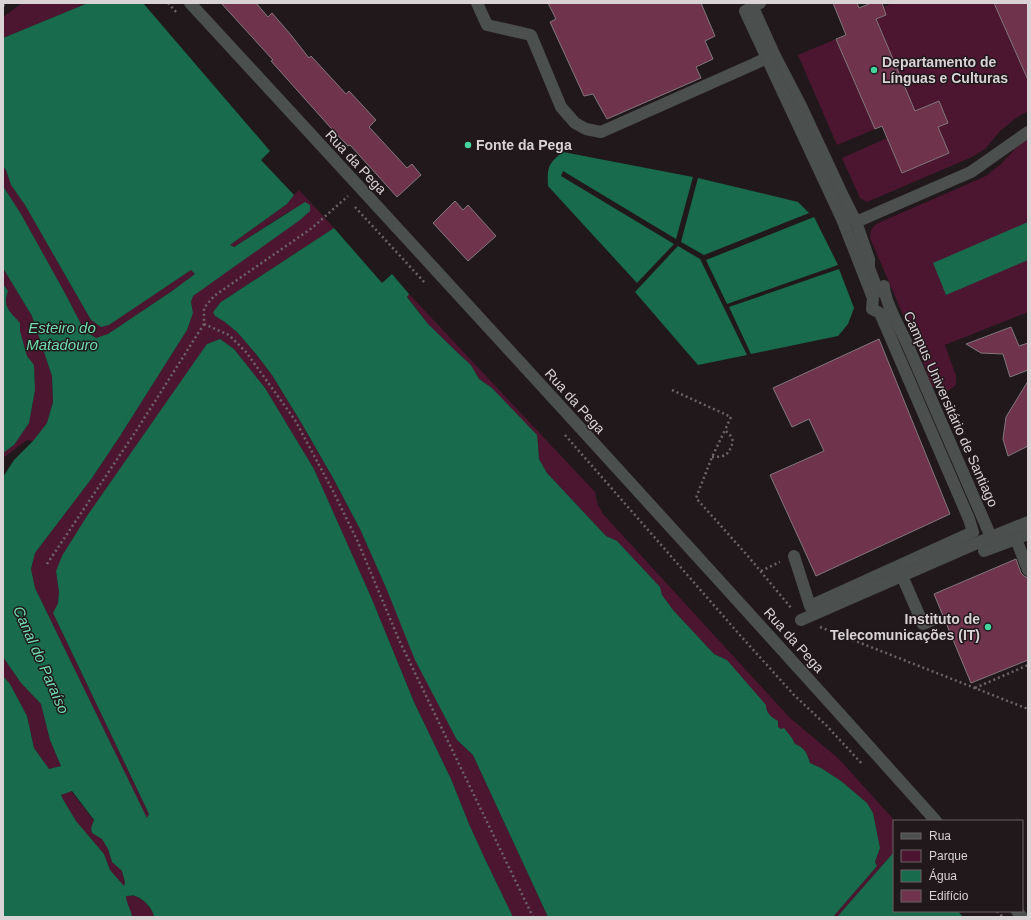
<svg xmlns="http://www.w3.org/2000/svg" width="1031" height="920" viewBox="0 0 1031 920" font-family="Arial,sans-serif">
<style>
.green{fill:#4d1630}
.water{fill:#196b4d;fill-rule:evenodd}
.building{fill:#6f334c;stroke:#82787b}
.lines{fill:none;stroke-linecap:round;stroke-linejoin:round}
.path{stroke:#6c6568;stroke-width:2.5;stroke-dasharray:2 3;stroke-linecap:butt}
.minor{stroke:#4b4f4d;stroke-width:12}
.poi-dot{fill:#45d49e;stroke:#20181b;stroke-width:1.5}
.labels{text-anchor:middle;stroke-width:3;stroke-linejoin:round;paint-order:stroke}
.poi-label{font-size:14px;font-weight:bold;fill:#d9d3d5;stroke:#20181b;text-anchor:start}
.street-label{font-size:14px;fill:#d9d3d5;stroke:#20181b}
.water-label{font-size:15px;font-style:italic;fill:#71ddaf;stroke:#20181b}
</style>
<rect width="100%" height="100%" fill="#20181b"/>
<g class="green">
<path d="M22 3H88L3 38V17Z"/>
<path d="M892 3H994L1028 80V111L1016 118 1000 131 985 149 972 157 867 202 860 198 842 158 887 138 902 173 949 153 938 127 948 123 939 101 915 111 876 19 886 15 883 7Z"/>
<path d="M836 39 875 129 837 145 798 55Z"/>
<path d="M1028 139V312L945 345 956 376V385L948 391 940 390 932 386 920 354 870 238 871 230 876 224 986 176 1001 164 1015 149Z"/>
<path d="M3 166 6 170 11 185 25 205 91 320 109 325 191 270 195 274 172 291 108 334 96 338 84 330 66 295 21 214 3 186Z"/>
<path d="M299 190 334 228 221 302 213 312 215 316 225 322 238 333 256 354 272 375 302 424 333 478 360 529 387 590 457 740 473 755 548 917H513L485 859 469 824 451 779 414 702 371 597 314 469 265 388 234 349 220 339 207 344 56 571 59 592 58 603 53 613 149 814 147 819 35 588 31 569 35 553 92 478 120 436 187 330 193 313 191 302 193 296 291 210 234 247 230 245 287 204 294 195Z"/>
<path d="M3 268 32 316 52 376 53 402 47 423 33 441 27 440 3 458V453L14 445 29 423 35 390 34 366 27 356 20 331V323C10 311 2 307 8 291L3 284Z"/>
<path d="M409 294 595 492 598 505 603 514 790 718 839 759 895 821H894V852L837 917H833L877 866 875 862 880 848 873 813 867 803 841 781 821 768 810 763 808 756 795 744 792 738 778 727 777 721 770 716 766 709 727 660 714 654 673 610 662 595 660 587 617 541 606 536 547 473 539 459 538 445 492 388 479 379 471 365 460 355 428 324 407 296Z"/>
<path d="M3 657 21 683 41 704 50 740 61 766 49 769 34 748 27 716 10 684 3 676Z"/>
<path d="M71 791 94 821 91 828 92 833 102 839 108 849 112 862 122 871 125 882 124 886 110 870 104 854 76 821 64 801 61 795Z"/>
<path d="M125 896H136L145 902 154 914V917H132L131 914 126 904Z"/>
</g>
<g class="water">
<path d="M88 3H143L270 151 261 160 294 195 287 204 230 245 234 247 305 202 310 205V211L300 220 193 296 191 302 193 313 187 330 120 436 92 478 35 553 31 569 35 588 147 818 149 814 53 613 58 603 59 592 56 571 62 556 87 516 202 351 207 344 220 339 234 349 265 388 314 469 371 597 414 702 451 779 469 824 485 859 513 917H154C154 910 143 898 135 896 133 895 129 896 126 896 126 903 131 909 132 917H3V676L10 684 27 716 34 748 49 769 61 766 50 740 41 704 21 683 3 657V477L14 460 33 441 47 423 53 402 52 376 32 316 3 268V186L21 214 66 295 84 330 96 338 108 334 172 291 195 274 191 270 109 325 101 327 91 320 25 205 11 185 6 170 3 166V38ZM72 791 94 820 91 828 92 833 102 839 108 849 112 862 122 871 125 882 124 886 110 870 104 854 76 821 64 801 61 795Z"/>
<path d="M563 152 693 177 676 239 563 171 561 176 674 244 637 283 548 186C547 168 548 163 563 152Z"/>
<path d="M698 178 798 202 809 213 704 255 681 242Z"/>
<path d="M814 217 838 265 727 304 706 260Z"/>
<path d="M1028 222V260L946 295 933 263Z"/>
<path d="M334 228 382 283 392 274 409 294 407 297 428 324 460 355 471 365 479 379 492 388 537 435 538 445 539 459 547 473 606 536 617 541 660 587 662 595 673 610 714 654 727 660 766 705C766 713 771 717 778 721V727L781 729 784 728 792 738 795 744C805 748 807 753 810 763L821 768 841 781 867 803 873 813 880 848 875 862 877 866 833 917H548L473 755 457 740 415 660 387 590 360 529 333 478 302 424 272 375 256 354 238 333 225 322 215 316 213 312 221 302Z"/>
<path d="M678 246 700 259 747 355 698 365 635 292Z"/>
<path d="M839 269 854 308 848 324 838 336 751 354 729 307Z"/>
<path d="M3 284 8 291C2 307 10 311 20 323V331L27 356 34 365 35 390 29 423 14 445 3 453Z"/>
<path d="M894 852V911H958L963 917H837Z"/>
</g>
<g class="building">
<path d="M221 3H256L268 17 272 13 291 35 309 58 311 56 346 94 349 91 376 120 369 127 407 168 412 164 421 175 397 197 350 145 348 146 330 127 271 61 273 60Z"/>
<path d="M548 3H701L715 36 705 41 713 59 696 67 701 78 607 119 593 94 584 96 550 22 556 19Z"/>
<path d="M833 3H857L859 8 871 3H882L886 15 876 19 915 111 939 101 948 123 938 127 949 153 902 173 882 126 875 129 836 39 846 35Z"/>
<path d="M994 3H1028V80Z"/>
<path d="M455 201 463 210 468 205 496 236 468 261 433 223Z"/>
<path d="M1011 327 1019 346 1028 343V370L1010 377 1003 354 981 353 966 344Z"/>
<path d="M879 339 950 514 816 576 770 475 824 451 809 419 792 427 773 388Z"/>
<path d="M1028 381V446L1008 456 1003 439 1006 417Z"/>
<path d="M1016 559 1021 573 1024 576 1028 578V660L971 683 934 594Z"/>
</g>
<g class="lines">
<g class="path">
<path d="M168 3 177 13"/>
<path d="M3 6 7 3"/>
<path d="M355 207 426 284"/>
<path d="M204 324 229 335 246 352 295 420 333 491 358 542 399 640 533 917"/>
<path d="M672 390 731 417 725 430"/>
<path d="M565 435 739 634 794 695 826 725 863 765"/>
<path d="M712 457C726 457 729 455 733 441L730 435 725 430 712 457 696 498 747 555 792 609"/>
<path d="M47 564 138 428 204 324V308L214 296 312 228 348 196"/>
<path d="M761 571 780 562"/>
<path d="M820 627 1028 709"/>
<path d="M975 688 1028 665"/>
<path d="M997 911 1003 917"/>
</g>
<g class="minor">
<path d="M190 3C440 274 690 546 936 821"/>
<path d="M477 3 487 25 531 35 561 107 575 123 586 129 601 132 754 64 773 55"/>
<path d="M751 3 774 54 801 106 844 198 856 222 869 259V268L877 289 884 293"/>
<path d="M760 3 745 11 842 219 873 298 872 309 880 313 969 519 973 532 810 606 794 556"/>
<path d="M856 222 971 172 1028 132"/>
<path d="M884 286C885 304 902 331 909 348 936 411 964 474 991 537"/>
<path d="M1016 539 1028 534"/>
<path d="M984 551 1016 539 1028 570"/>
<path d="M902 576 923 624 935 619"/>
<path d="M801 620 991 537 1028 522"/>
<path d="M1017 911 1022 917"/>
</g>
</g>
<g class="poi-dot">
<circle cx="874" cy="70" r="4"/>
<circle cx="468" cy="145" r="4"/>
<circle cx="988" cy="627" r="4"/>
</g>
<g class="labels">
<g class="poi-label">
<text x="882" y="67">Departamento de<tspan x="882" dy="16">Línguas e Culturas</tspan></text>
<text x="476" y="150">Fonte da Pega</text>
<text x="980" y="624" text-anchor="end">Instituto de<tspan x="980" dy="16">Telecomunicações (IT)</tspan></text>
</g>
<g class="street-label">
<text transform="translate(356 162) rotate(47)" y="5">Rua da Pega</text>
<text transform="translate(575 401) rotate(48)" y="5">Rua da Pega</text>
<text transform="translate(951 409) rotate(66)" y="5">Campus Universitário de Santiago</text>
<text transform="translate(794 640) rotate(48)" y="5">Rua da Pega</text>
</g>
<g class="water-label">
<text x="62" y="333">Esteiro do<tspan x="62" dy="17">Matadouro</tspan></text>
<text transform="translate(41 660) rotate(66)" y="5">Canal do Paraíso</text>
</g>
</g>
<rect width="1031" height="920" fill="none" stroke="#d9d3d5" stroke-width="8"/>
<rect x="893" y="820" width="130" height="92" fill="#20181b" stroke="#6a6365"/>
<rect x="901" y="833" width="20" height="6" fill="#4b4f4d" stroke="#6a6365"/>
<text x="929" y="840" font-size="12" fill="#d9d3d5">Rua</text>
<rect x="901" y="850" width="20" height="12" fill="#4d1630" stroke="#6a6365"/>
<text x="929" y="860" font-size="12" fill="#d9d3d5">Parque</text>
<rect x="901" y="870" width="20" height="12" fill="#196b4d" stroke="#6a6365"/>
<text x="929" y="880" font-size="12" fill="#d9d3d5">Água</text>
<rect x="901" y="890" width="20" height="12" fill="#6f334c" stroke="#6a6365"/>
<text x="929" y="900" font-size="12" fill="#d9d3d5">Edifício</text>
</svg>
